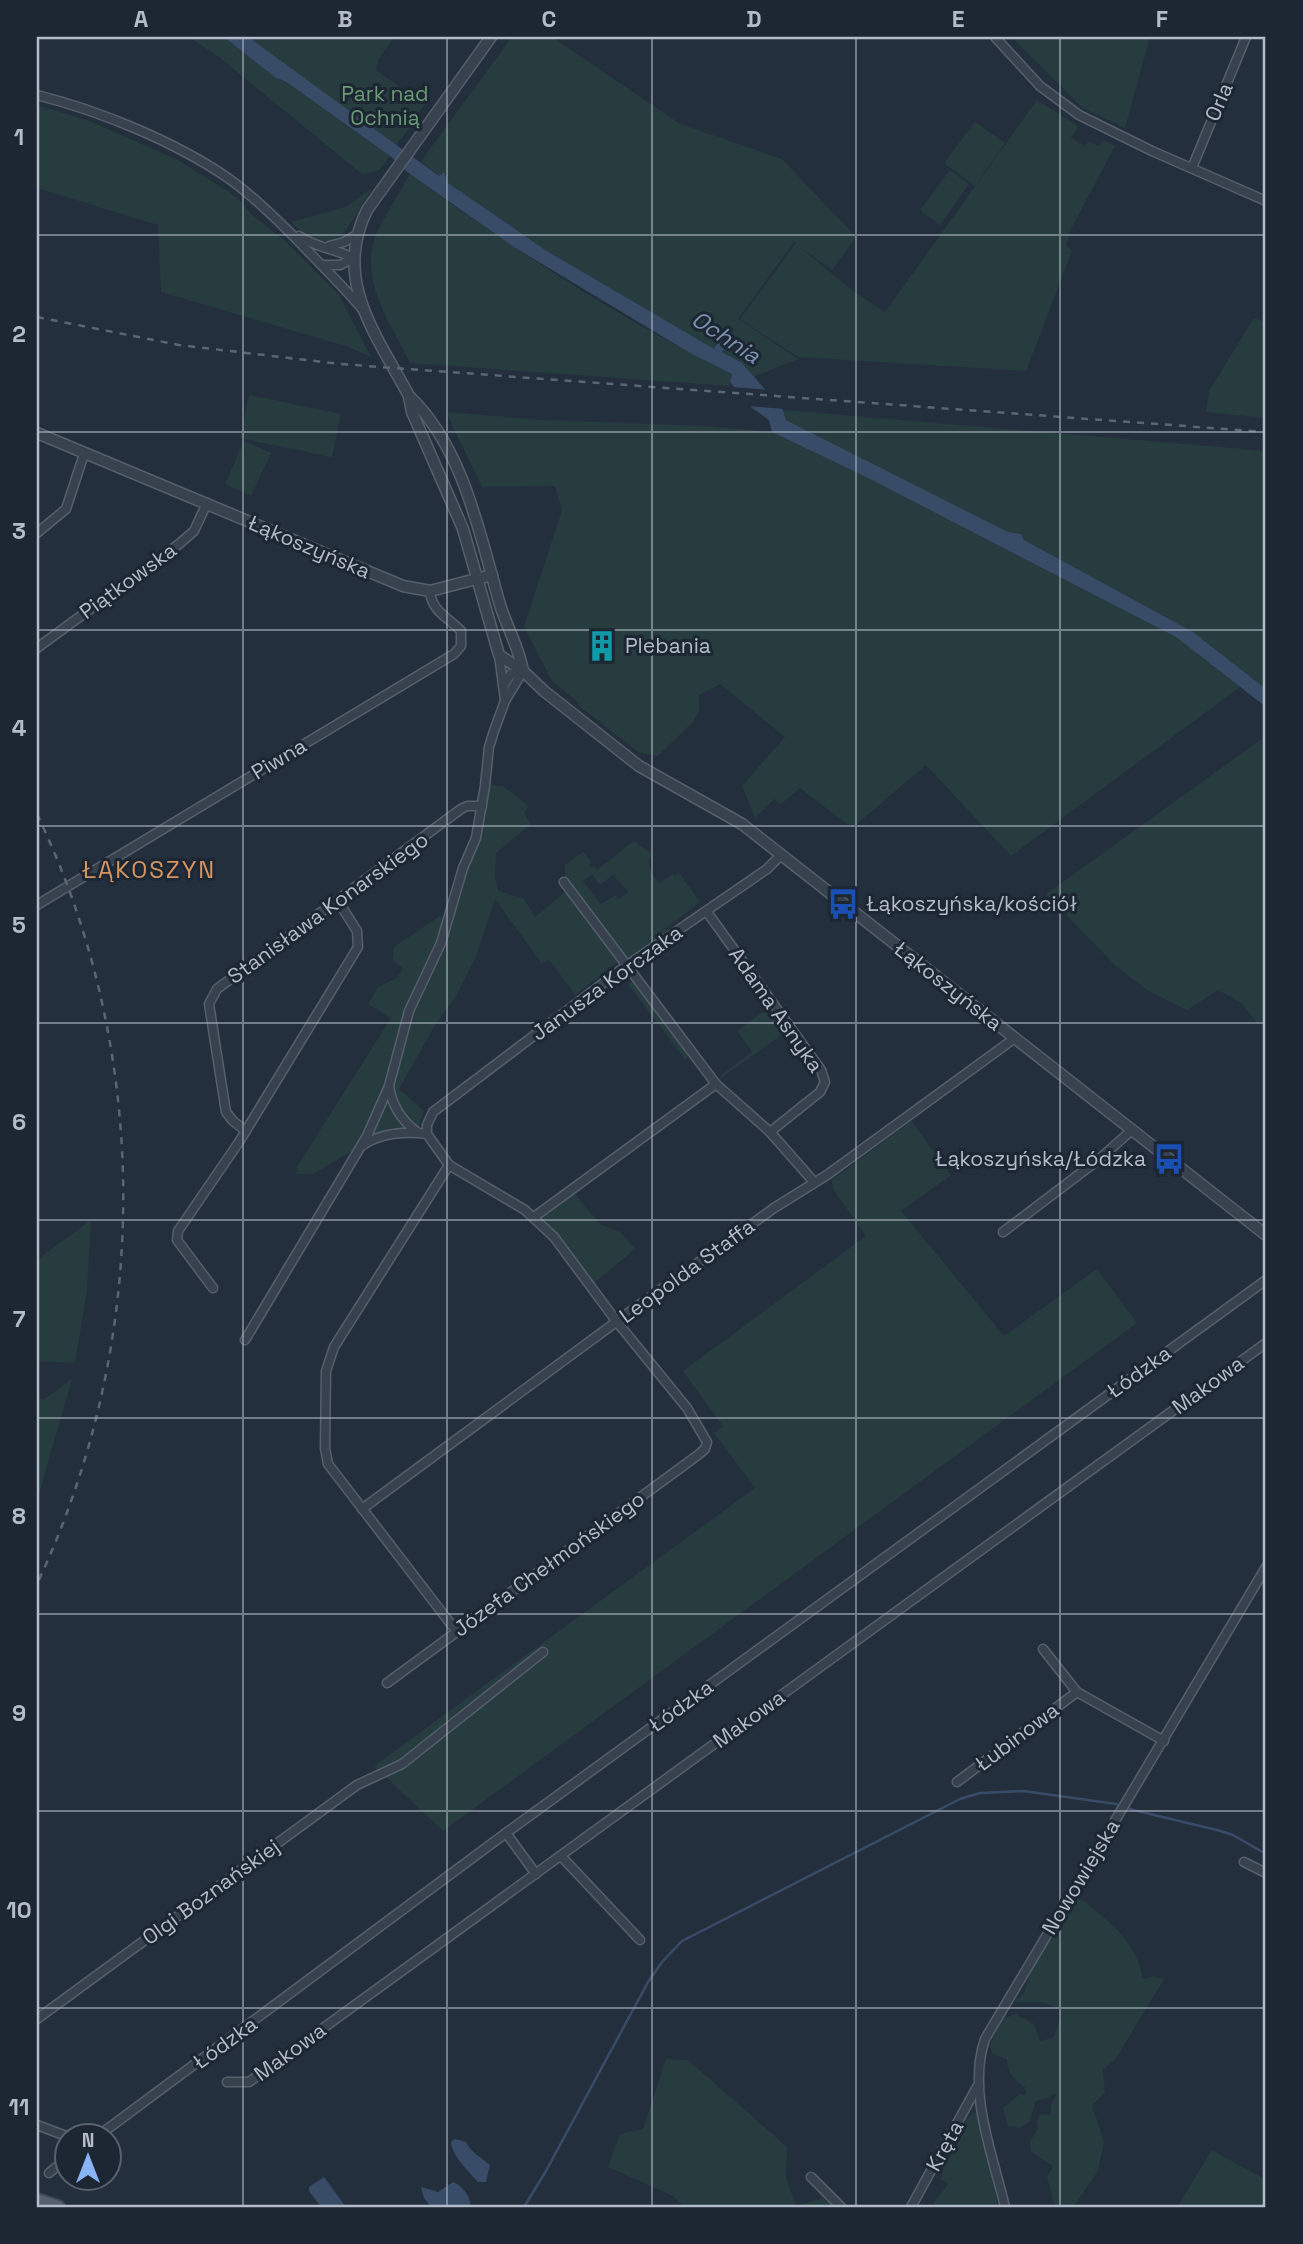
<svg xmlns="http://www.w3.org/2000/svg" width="1303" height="2244" viewBox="0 0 1303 2244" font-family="'Space Grotesk',sans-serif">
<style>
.green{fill:#263c3f;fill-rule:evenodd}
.water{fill:#394c67}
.pier{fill:#242f3e}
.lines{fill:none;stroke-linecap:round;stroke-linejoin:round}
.stream{stroke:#394c67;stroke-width:2.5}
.minor-casing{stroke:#565f6c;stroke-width:11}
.tertiary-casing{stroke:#565f6c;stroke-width:13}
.primary-casing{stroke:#414a57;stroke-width:16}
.minor{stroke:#38414e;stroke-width:8}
.tertiary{stroke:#38414e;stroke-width:10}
.primary{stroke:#56606e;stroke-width:12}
.rail{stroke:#5a6575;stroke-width:2.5;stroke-dasharray:7 7;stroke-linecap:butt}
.grid{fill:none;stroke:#b4bcc9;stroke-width:2;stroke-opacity:0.55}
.labels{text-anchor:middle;stroke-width:6;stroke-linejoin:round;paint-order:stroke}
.park-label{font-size:21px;fill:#6b9a76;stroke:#1d2633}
.street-label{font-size:21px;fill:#b4bcc9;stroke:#1d2633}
.poi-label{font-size:21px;fill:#b4bcc9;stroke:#1d2633;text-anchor:start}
.water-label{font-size:23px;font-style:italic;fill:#7c92b1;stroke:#1d2633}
.quarter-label{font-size:24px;letter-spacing:2px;fill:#d59563;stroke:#1d2633}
.neatline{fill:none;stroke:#b4bcc9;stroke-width:2.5}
.grid-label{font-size:23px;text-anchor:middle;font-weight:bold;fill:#b4bcc9}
</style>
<rect width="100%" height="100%" fill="#242f3e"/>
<g class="green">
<path d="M189 37H224L276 78 285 81 390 156 379 170 362 174 219 57Z"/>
<path d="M247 37H394L378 60 376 70 425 105 411 121 412 125 396 145Z"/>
<path d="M512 37H552L680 124 782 159 856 237 832 270 796 244 852 290 885 312 1037 100 1078 126 1071 138 1085 146 1089 141 1098 146 1103 140 1115 146 1070 231 1066 246 1072 251 1026 371 798 357 740 319 796 243 794 242 738 319 798 359 753 377 742 363 722 352 720 339 714 350 547 251 448 183 443 172 439 176 421 161Z"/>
<path d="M1012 37H1150L1125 128 1083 108Z"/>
<path d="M40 106 87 120 178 160 237 197 251 214 284 240 339 295 371 357 346 346 161 292 158 225 37 188V117Z"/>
<path d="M975 122 1005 143 975 186 944 163Z"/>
<path d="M950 170 969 184 940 225 920 210Z"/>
<path d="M410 174C512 248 619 319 732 374L729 386 410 363C392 325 361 285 374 241 379 224 401 191 410 174Z"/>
<path d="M372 188C348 225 338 266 291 222L346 207Z"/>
<path d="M1254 318 1266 323V418L1206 412 1209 391Z"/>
<path d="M249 395 341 414 332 457 240 438Z"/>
<path d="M783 410 1266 451V689L1193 632 1024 540 1021 534 1008 532 786 420Z"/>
<path d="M446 412 542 420 706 426 772 432 870 479 1176 637 1240 687 1011 856 926 765 852 828 800 788 781 804 774 799 755 818 742 786 785 737 720 684 699 695V711L693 722 658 756 638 752 578 705V702L552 681 524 627 562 510 555 486 482 487Z"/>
<path d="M244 441 271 453 251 496 225 484Z"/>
<path d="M1266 736V1017L1258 1024 1242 1003 1218 990 1187 1010 1147 990 1116 966 1046 894Z"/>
<path d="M487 785 503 786 529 806 524 813 531 824 496 853 495 877 498 891 524 899 535 917 566 891 618 962 575 995 549 959 542 964 495 899 476 956 455 998 435 1025 399 1089 424 1111 418 1129 367 1139 409 1017 442 946 453 915Z"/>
<path d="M634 841 652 854 648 861 652 874 659 883 673 874 674 876 679 873 700 902 665 929 668 932 630 959 625 953 623 954 565 876V865L583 852 591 862 589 864 590 867 594 866 597 870ZM592 874 600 885 613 875 628 892 619 899 616 895 601 904 583 881Z"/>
<path d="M440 916 444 918 442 926 406 1009 386 1084 361 1140 353 1150 313 1174H296L297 1167 391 1018 368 1004 378 987 397 978 403 968 393 961 394 947Z"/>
<path d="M633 981 690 1055 685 1059 628 984Z"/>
<path d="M768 1008 787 1031 721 1078 720 1076 752 1052 737 1031Z"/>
<path d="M911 1121 951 1175 901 1211 1004 1336 1097 1269 1137 1323 443 1831 374 1766 755 1488 714 1433 723 1426 683 1371 866 1236 833 1189 832 1180Z"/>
<path d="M574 1193 601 1225 620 1232 635 1249 593 1284 556 1234 539 1217Z"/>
<path d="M91 1220 87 1291 75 1363 37 1361V1260Z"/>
<path d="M72 1379 37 1501V1399H45Z"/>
<path d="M1078 1897C1105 1917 1137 1941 1142 1976L1145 1979 1154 1976 1164 1979 1115 2060 1103 2069 1105 2093 1092 2105 1104 2142 1098 2171 1073 2207H1055L1047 2177 1053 2166 1031 2152 1030 2142 1038 2128 1037 2121 1040 2115 1051 2114V2106L1056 2095 1055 2093 1049 2098 1036 2101 1029 2122 1020 2128 1008 2126 1003 2108 1020 2094 1026 2095 1025 2087C1015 2082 1006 2070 1007 2059L992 2054 990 2045 1001 2020 1015 2014 1034 2024 1040 2041 1053 2038 1060 2019 1059 2010C1041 1999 1033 2003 1014 2002L1024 1993 1032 1969Z"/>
<path d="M666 2059 688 2060 787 2147 786 2178 796 2206 823 2198 833 2207H684L673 2196 608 2167 620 2134 643 2129Z"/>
<path d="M974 2113H978L998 2207H936L933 2204C938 2196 944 2192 948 2183L941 2180C944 2158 950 2160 958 2143 965 2126 956 2128 974 2113Z"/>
<path d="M1212 2150 1266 2180V2207H1177Z"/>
</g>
<g class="water">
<path d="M224 37H248L439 176 444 172 448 183 547 251 714 349 720 339 725 344 722 352 742 363 783 410 786 420 1008 532 1021 534 1024 540 1193 632 1266 689V707L1176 637 870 479 772 432 769 420 751 407 730 382 732 374 690 353 514 247 410 174 390 156 285 81 276 78Z"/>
<path d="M455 2139 466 2142C471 2153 481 2157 490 2165L486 2182H478C468 2170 453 2158 451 2142Z"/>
<path d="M324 2177 346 2207H321L309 2191V2187Z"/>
<path d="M453 2182C463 2186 470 2196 471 2207H431L424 2198 421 2187 438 2192Z"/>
</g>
<path class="pier" d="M730 387 769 390 786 409 746 406Z"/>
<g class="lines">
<path class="stream" d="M524 2207 546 2171 648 1982 662 1962 682 1941 960 1799 980 1793 1024 1791 1116 1804 1133 1810 1217 1830 1233 1835 1266 1854"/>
<defs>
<g id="minor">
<path d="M995 37 1040 86 1079 115 1152 151 1266 201"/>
<path d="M37 95C100 111 174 141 228 178 256 198 281 223 304 247 324 268 344 287 363 310"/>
<path d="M1192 168 1246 37"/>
<path d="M299 236C316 248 336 249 354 258"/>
<path d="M329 246 344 242 358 234"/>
<path d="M324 265H340L354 258"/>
<path d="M37 533 66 509 84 454"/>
<path d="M37 648 179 544 194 531 207 503"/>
<path d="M499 655 505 700"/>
<path d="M503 686 511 674 523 671"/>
<path d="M564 882 716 1084 770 1132 814 1182"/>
<path d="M37 905 454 654 461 646V631C449 618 431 611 430 591"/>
<path d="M707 912 821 1070 825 1082 820 1092 770 1132"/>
<path d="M389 1086C392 1106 401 1120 417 1132"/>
<path d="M246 1131 233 1121 226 1112 209 1004 217 989 461 809 467 806H482"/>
<path d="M363 1145C381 1133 406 1131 427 1134"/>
<path d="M449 1165 334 1347 326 1371 325 1448 328 1464 338 1477 457 1632"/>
<path d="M534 1217 716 1084"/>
<path d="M1003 1232 1098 1160 1132 1130"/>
<path d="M213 1288 177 1240 178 1231 239 1142 358 947 357 931 338 901"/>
<path d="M245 1340 367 1136 389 1086 409 1011 441 943 463 868 476 838 485 786 489 747 494 731 505 701 523 671"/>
<path d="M362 1509 631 1311 774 1208 827 1175 1015 1038"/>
<path d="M1043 1649 1077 1692 1164 1741"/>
<path d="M387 1683 698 1455 705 1449 707 1442 687 1408 617 1322 554 1237 525 1210 449 1165 427 1134V1125L433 1112 626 966 767 869 781 855"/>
<path d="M957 1782 1077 1692"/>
<path d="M506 1833 536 1874"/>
<path d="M561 1856 640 1940"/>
<path d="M1244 1862 1266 1873"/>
<path d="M37 2019 357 1785 402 1764 543 1652"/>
<path d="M227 2082H249L1266 1343"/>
<path d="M37 2125 66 2136"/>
<path d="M98 2136 506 1833 1266 1280"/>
<path d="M49 2173 66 2159"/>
<path d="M811 2177 841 2207"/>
<path d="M911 2207 977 2087"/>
<path d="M1005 2207C993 2155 967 2092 985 2039L1266 1567"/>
</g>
<g id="tertiary">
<path d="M491 37 367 210C332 280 377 336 409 396L412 412 463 529 499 655 523 671 544 691 639 766 742 824 1266 1235"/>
<path d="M409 396C464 448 480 536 500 605 507 627 519 648 523 671"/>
<path d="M37 433 403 586 430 591 492 575"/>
</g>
<path id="primary" d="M37 2200 58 2207"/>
</defs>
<use href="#minor" class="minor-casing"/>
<use href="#tertiary" class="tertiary-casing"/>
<use href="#primary" class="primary-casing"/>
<use href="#minor" class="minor"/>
<use href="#tertiary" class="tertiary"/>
<use href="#primary" class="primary"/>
<g class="rail">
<path d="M37 317 179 345 340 364 1266 432"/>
<path d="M37 814C153 1056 151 1342 37 1584"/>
</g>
</g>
<path class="grid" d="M243 37V2207M447 37V2207M652 37V2207M856 37V2207M1060 37V2207M37 235H1266M37 432H1266M37 630H1266M37 826H1266M37 1023H1266M37 1220H1266M37 1418H1266M37 1614H1266M37 1811H1266M37 2008H1266"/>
<defs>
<symbol id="building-bare" viewBox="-9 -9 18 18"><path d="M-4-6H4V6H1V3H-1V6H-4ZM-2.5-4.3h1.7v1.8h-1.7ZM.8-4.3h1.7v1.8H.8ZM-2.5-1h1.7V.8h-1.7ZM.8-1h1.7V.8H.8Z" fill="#0f9aa8" stroke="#1d2633" stroke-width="2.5" paint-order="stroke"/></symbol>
<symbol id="bus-bare" viewBox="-9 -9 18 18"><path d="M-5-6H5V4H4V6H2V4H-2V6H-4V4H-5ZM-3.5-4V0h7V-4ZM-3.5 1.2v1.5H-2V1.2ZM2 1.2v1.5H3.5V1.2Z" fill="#1a4fb4" stroke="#1d2633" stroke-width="2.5" paint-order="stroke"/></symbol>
</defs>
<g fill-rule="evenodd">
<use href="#building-bare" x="580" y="624" width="44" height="44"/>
<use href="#bus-bare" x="821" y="882" width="44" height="44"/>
<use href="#bus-bare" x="1147" y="1137" width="44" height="44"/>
</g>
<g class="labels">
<g class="park-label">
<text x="385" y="101">Park nad<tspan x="385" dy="24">Ochnią</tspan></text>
</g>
<g class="street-label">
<text transform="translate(1219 102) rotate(-67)" y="7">Orla</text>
<text transform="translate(309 547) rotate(23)" y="7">Łąkoszyńska</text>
<text transform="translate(128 581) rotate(-36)" y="7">Piątkowska</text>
<text transform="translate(279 759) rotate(-31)" y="7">Piwna</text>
<text transform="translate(328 908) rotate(-36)" y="7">Stanisława Konarskiego</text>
<text transform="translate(607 983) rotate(-36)" y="7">Janusza Korczaka</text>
<text transform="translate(948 986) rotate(38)" y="7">Łąkoszyńska</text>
<text transform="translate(776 1010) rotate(55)" y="7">Adama Asnyka</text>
<text transform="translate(687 1271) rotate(-36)" y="7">Leopolda Staffa</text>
<text transform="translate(1139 1372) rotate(-36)" y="7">Łódzka</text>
<text transform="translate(1208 1385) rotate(-36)" y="7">Makowa</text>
<text transform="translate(549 1564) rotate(-36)" y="7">Józefa Chełmońskiego</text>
<text transform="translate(681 1706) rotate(-36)" y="7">Łódzka</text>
<text transform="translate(749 1719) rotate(-36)" y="7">Makowa</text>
<text transform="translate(1017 1737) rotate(-37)" y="7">Łubinowa</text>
<text transform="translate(1081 1877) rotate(-59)" y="7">Nowowiejska</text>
<text transform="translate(211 1892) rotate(-36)" y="7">Olgi Boznańskiej</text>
<text transform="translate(225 2043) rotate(-36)" y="7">Łódzka</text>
<text transform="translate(290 2052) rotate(-36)" y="7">Makowa</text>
<text transform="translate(945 2146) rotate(-61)" y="7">Kręta</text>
</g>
<g class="poi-label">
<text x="625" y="653">Plebania</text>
<text x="866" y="911">Łąkoszyńska/kościół</text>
<text x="1146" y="1166" text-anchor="end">Łąkoszyńska/Łódzka</text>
</g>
<g class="water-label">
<text transform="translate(726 337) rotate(33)" y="8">Ochnia</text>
</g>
<g class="quarter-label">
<text x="149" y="878">ŁĄKOSZYN</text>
</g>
</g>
<rect width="1303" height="2244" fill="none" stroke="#1d2633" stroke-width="77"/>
<g transform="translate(88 2157)"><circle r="33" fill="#1d2633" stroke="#59626f" stroke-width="2"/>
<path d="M0-5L12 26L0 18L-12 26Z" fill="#8ab4f8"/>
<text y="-10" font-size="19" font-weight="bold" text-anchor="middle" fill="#b4bcc9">N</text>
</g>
<rect x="38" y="38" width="1226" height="2168" class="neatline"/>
<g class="grid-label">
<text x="141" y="27">A</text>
<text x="345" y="27">B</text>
<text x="549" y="27">C</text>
<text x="754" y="27">D</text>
<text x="958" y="27">E</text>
<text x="1162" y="27">F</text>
<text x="19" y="145">1</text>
<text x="19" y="342">2</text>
<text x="19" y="539">3</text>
<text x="19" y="736">4</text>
<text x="19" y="933">5</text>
<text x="19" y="1130">6</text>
<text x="19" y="1327">7</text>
<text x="19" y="1524">8</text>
<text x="19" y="1721">9</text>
<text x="19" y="1918">10</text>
<text x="19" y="2115">11</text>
</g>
</svg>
